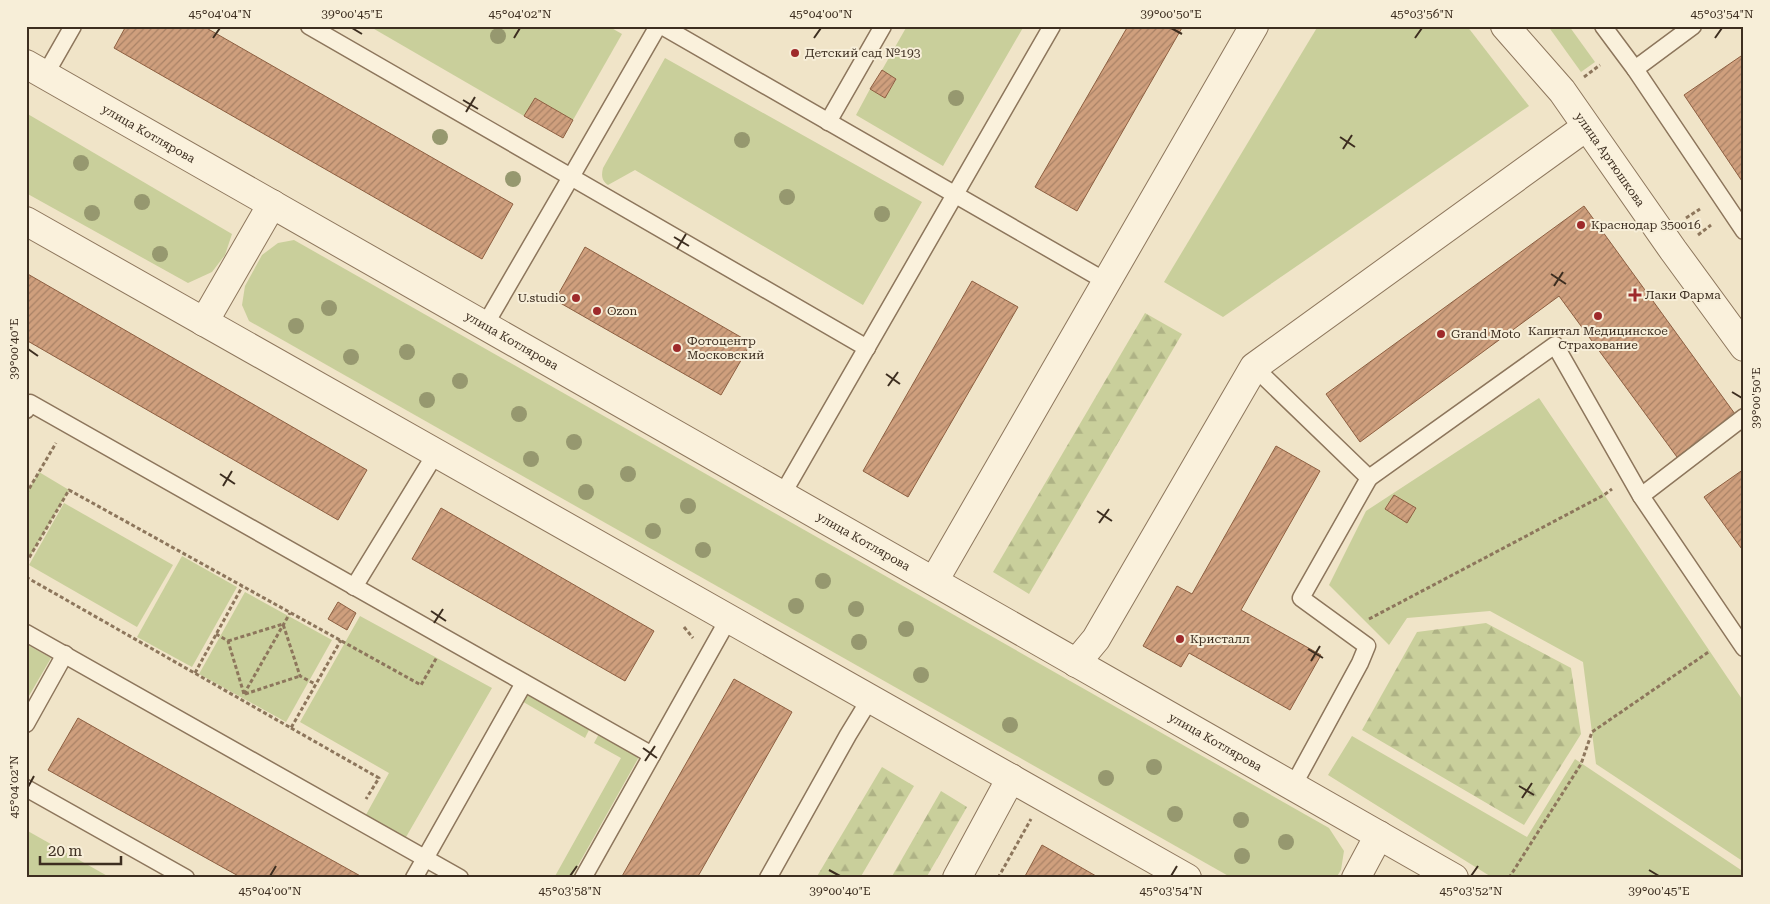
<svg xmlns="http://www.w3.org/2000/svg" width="1770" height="904" viewBox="0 0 1770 904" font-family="'Roboto Serif',serif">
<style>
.green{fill:#c9cf9b}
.forest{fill:url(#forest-firs)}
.building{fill:url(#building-hatch);stroke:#8d5f41}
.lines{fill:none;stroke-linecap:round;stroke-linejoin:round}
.service-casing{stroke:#8d765c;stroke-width:19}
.minor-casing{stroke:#8d765c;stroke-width:30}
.path{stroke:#8d765c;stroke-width:3;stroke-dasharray:4 2.5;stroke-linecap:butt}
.service{stroke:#faf1dc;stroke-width:16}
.minor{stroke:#faf1dc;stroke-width:28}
.tree{fill:#96986f}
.ticks{fill:none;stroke:#3d2e20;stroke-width:2}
.poi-dot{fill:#9e2a2b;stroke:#f7eed8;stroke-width:2}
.labels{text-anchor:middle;stroke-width:4;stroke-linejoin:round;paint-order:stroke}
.poi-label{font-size:12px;fill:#3d2e20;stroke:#f7eed8;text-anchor:start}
.street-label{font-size:12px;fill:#3d2e20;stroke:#f7eed8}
.neatline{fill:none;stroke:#3d2e20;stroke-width:2}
.ticks-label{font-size:12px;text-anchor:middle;fill:#3d2e20}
</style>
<defs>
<pattern id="forest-firs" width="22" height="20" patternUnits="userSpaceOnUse" patternTransform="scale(1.25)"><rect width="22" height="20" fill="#c9cf9b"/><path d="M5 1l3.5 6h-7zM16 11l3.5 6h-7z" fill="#aeb285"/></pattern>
<pattern id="building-hatch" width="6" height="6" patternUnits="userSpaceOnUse" patternTransform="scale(1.25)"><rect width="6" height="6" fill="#cf9f7d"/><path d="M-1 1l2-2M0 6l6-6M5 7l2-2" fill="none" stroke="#a98266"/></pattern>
</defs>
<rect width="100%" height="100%" fill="#f0e4c8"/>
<g class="green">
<path d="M369 26H608L622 34 573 120 524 116Z"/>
<path d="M907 26H1024L943 166 856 115 870 89 885 98 896 80 882 70Z"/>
<path d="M1318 26H1467L1529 106 1223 317 1164 282Z"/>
<path d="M1548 26H1569L1595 62 1581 72Z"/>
<path d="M665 58 922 202 863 305 635 170 608 185C602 181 601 176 603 168Z"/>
<path d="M26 113 232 234 225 255 212 272 188 283 26 193Z"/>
<path d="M294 240 1329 828 1344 851 1341 870 1336 878H1232L249 321 242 305 245 286 262 255 278 243Z"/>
<path d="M1539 398 1744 702V862L1596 764 1583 662 1490 611 1407 618 1389 645 1329 585 1366 511Z"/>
<path d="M39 472 69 490 26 563V494Z"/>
<path d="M64 503 173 565 137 627 29 565Z"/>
<path d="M182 556 237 587 192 667 137 637Z"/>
<path d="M245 592 332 640 286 722 199 674Z"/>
<path d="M360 616 492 688 402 844 362 822 389 773 300 722Z"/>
<path d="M26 644 51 658 26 701Z"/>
<path d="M526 689 591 726 585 738 520 700Z"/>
<path d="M600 732 640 755 571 878H554L621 758 594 743Z"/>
<path d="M1352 736 1527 837 1575 759 1744 872V878H1493L1328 775Z"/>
<path d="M26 830 111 878H26Z"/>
</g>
<g class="forest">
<path d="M1145 313 1182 334 1029 594 993 572Z"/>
<path d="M1486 623 1571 668 1581 734 1524 825 1362 730 1417 632Z"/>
<path d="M882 767 914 786 860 878H816Z"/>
<path d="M941 791 967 807 926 878H891Z"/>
</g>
<g class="building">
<path d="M126 26H203L513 204 482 259 114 48Z"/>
<path d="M1128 26H1183L1077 211 1035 187Z"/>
<path d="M1744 54V184L1684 95Z"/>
<path d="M882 70 896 79 885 98 870 89Z"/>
<path d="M535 98 573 120 563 138 524 116Z"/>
<path d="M1584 206 1735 414 1677 457 1559 296 1360 442 1326 394Z"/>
<path d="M585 247 751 343 721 395 555 300Z"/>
<path d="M26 273 367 470 338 520 26 340Z"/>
<path d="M972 281 1018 307 908 497 863 471Z"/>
<path d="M1276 446 1320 471 1241 610 1321 655 1290 710 1189 653 1181 667 1143 646 1177 586 1192 594Z"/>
<path d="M1744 469V552L1704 497Z"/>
<path d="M1394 495 1416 508 1407 523 1385 509Z"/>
<path d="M441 508 654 631 625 681 412 559Z"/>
<path d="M338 602 356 613 347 630 328 619Z"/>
<path d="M734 679 792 712 697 878H621Z"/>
<path d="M78 718 134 750 364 878H242L48 770Z"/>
<path d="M1042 845 1096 876 1095 878H1024Z"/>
</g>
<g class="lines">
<defs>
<g id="service">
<path d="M309 26 571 177 485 325"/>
<path d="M658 26 571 177 867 348"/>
<path d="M662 26 1107 282"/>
<path d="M1603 26 1635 69 1744 231"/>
<path d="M1635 69 1693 26"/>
<path d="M45 75 73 26"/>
<path d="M828 122 883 26"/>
<path d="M1254 367 1369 478 1555 345 1641 496 1744 648"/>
<path d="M26 410 30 403 652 755"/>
<path d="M782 495 1052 26"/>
<path d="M1641 496 1744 417"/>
<path d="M354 587 436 453"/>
<path d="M26 633 460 878"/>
<path d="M26 724 65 654"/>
<path d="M1293 786 1360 663 1367 646 1301 598 1369 478"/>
<path d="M26 788 186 878"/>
<path d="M414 878 524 683"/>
<path d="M583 878 729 618"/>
<path d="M768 878 848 735 870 699"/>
</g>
<g id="minor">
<path id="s1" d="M1505 26 1562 91 1673 250 1744 347"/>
<path id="s2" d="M26 64 1454 878"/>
<path d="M26 221 1187 878"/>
<path d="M204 322 272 204"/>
<path d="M934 581 1254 26"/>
<path d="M1076 663 1096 639 1254 367 1586 127"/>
<path d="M957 878 1011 778"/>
<path d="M1356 878 1379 835"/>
</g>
</defs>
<use href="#service" class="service-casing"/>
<use href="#minor" class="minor-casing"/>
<g class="path">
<path d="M1584 77 1600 65"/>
<path d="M1686 218 1700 209"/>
<path d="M1698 235 1711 225"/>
<path d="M26 494 56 443"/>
<path d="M26 563 69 490 421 685 437 657"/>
<path d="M26 577 291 728 341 640"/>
<path d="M1369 619 1604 495 1612 489"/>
<path d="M684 627 693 638"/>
<path d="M216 634 228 641 244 694"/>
<path d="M228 641 283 624 300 676 315 684"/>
<path d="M195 673 242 587"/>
<path d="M244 694 290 613"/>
<path d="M245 694 300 676"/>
<path d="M291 728 379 778 366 799"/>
<path d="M998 878 1031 819"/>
<path d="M1509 878 1581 764 1592 732 1710 651"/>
</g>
<use href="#service" class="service"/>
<use href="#minor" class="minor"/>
</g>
<g class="tree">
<circle cx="498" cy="36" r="8"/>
<circle cx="956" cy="98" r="8"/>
<circle cx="440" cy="137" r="8"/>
<circle cx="742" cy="140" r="8"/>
<circle cx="81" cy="163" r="8"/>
<circle cx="513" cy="179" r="8"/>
<circle cx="787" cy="197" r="8"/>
<circle cx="142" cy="202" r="8"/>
<circle cx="92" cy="213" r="8"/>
<circle cx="882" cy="214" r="8"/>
<circle cx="160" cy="254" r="8"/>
<circle cx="329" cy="308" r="8"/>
<circle cx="296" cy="326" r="8"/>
<circle cx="407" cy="352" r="8"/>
<circle cx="351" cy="357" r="8"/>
<circle cx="460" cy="381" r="8"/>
<circle cx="427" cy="400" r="8"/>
<circle cx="519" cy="414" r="8"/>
<circle cx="574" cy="442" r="8"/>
<circle cx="531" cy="459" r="8"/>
<circle cx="628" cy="474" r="8"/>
<circle cx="586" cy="492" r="8"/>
<circle cx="688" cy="506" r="8"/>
<circle cx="653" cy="531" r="8"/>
<circle cx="703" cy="550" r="8"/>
<circle cx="823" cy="581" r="8"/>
<circle cx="796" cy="606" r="8"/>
<circle cx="856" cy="609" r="8"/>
<circle cx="906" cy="629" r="8"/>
<circle cx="859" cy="642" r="8"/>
<circle cx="921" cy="675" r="8"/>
<circle cx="1010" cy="725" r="8"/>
<circle cx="1154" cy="767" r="8"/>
<circle cx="1106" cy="778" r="8"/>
<circle cx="1175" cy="814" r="8"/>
<circle cx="1241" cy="820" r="8"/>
<circle cx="1286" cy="842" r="8"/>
<circle cx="1242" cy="856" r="8"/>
</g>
<path class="ticks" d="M352 28 362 34M1171 28 1182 34M213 38 220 28M514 38 520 28M814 38 821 28M1415 38 1422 28M1715 38 1722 28M463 100 478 109M466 112 475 97M1340 137 1355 147M1343 149 1352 135M674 237 689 246M677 249 686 234M1551 274 1566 284M1554 286 1563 272M28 349 38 356M886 374 900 384M888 386 898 372M1732 392 1742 398M220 474 235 484M223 486 232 471M1097 511 1112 521M1099 523 1109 509M431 611 446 621M434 623 443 609M1308 649 1323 658M1311 661 1320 646M643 748 657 758M645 761 655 746M1519 786 1534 795M28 787 34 776M1522 798 1532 783M829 870 840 876M1649 870 1659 876M270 876 276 866M570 876 577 866M1171 876 1177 866M1471 876 1478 866"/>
<g class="poi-dot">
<circle cx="795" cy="53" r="5"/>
<circle cx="1581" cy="225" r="5"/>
<path d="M1632.5 287.5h5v5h5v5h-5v5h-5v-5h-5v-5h5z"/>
<circle cx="576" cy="298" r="5"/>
<circle cx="597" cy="311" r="5"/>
<circle cx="1598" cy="316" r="5"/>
<circle cx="1441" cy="334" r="5"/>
<circle cx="677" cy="348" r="5"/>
<circle cx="1180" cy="639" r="5"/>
</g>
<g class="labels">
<g class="poi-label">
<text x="805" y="57">Детский сад №193</text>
<text x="1591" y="229">Краснодар 350016</text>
<text x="1645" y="299">Лаки Фарма</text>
<text x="566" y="302" text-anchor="end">U.studio</text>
<text x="607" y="315">Ozon</text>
<text x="1598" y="335" text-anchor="middle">Капитал Медицинское<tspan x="1598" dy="14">Страхование</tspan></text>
<text x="1451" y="338">Grand Moto</text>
<text x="687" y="345">Фотоцентр<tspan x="687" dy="14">Московский</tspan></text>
<text x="1190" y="643">Кристалл</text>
</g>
<g class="street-label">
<text dy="4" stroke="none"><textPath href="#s2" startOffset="141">улица Котлярова</textPath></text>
<text dy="4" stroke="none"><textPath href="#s1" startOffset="170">улица Артюшкова</textPath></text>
<text dy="4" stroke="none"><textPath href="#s2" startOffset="559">улица Котлярова</textPath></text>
<text dy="4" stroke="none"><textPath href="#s2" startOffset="964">улица Котлярова</textPath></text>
<text dy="4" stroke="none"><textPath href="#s2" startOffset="1369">улица Котлярова</textPath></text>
</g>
</g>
<rect width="1770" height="904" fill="none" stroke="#f7eed8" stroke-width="55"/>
<path d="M40 856v8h81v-8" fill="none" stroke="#3d2e20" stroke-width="2.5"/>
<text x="48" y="856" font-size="15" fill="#3d2e20" stroke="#f7eed8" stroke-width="4" paint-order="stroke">20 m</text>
<rect x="28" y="28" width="1714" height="848" class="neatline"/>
<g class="ticks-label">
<text x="220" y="18">45°04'04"N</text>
<text x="352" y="18">39°00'45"E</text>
<text x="520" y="18">45°04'02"N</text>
<text x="821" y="18">45°04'00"N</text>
<text x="1171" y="18">39°00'50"E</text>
<text x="1422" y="18">45°03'56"N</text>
<text x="1722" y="18">45°03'54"N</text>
<text transform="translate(14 349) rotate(-90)" y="4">39°00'40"E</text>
<text transform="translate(1756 398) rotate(-90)" y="4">39°00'50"E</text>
<text transform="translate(14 787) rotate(-90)" y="4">45°04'02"N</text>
<text x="270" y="895">45°04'00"N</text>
<text x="570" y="895">45°03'58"N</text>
<text x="840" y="895">39°00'40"E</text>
<text x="1171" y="895">45°03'54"N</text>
<text x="1471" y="895">45°03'52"N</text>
<text x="1659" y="895">39°00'45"E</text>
</g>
</svg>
